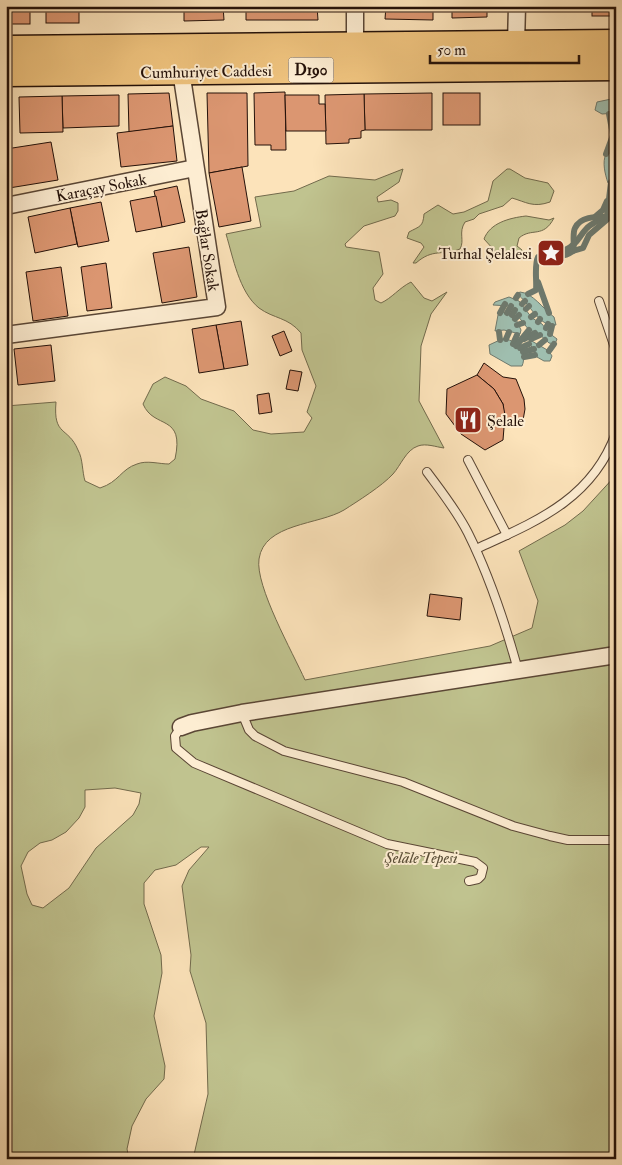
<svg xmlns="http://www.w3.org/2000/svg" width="622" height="1165" viewBox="0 0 622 1165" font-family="'IM FELL Double Pica',serif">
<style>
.green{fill:#c0c38f;stroke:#726a4c;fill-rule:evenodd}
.water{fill:#9fbeaf;stroke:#6e796d}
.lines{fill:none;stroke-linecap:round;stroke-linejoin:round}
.stream{stroke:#6e796d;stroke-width:6}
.building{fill:#db9671;stroke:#241109}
.service-casing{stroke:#5a4635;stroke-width:10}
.minor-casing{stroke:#5a4635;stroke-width:19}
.trunk-casing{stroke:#241109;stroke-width:29}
.service{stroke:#fdedd2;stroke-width:8}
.minor{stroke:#fdedd2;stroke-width:16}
.trunk{stroke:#eec27d;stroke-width:26}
.labels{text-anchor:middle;stroke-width:4;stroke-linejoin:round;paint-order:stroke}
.shield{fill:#fdedd2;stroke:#655345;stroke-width:1}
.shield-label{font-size:15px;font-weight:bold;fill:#241109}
.street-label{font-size:16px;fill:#241109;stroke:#fdedd2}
.poi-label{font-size:16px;fill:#241109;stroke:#fdedd2;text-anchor:end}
.park-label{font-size:16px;font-style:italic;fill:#5b4f38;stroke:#fdedd2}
</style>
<rect width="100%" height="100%" fill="#fce3ba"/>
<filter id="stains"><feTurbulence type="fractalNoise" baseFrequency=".004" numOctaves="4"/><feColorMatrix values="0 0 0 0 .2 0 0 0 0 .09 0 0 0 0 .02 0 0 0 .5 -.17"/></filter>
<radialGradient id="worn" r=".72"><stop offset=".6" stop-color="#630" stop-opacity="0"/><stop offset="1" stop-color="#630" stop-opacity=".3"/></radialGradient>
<g class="green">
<path d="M403 169 399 182 377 197 378 202 391 200 398 203V211L395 216 364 226 345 244 346 247 379 252 383 274 373 288 375 300 381 303C392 298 399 288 411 282L424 298 432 301 447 292 431 314 421 346 419 401 444 448C436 447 426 443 418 446 406 450 401 465 393 474 382 486 358 501 344 510 319 525 264 523 259 559 255 586 293 653 305 680L490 646 532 628 538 601 519 551 565 525 583 511 616 475V1159H193L208 1094 206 1023 190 971 191 955 182 886 189 870 209 847H201L176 865 155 870 144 883V904L161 955 162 973 154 1016 165 1066 164 1079 146 1099 132 1126 127 1149 129 1159H6V406L56 402C53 437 68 426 78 450 83 459 82 471 85 481L100 488C119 482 121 469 137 464 147 460 159 464 169 464L175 459C185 413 154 430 143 404L153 384 165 377 186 386 201 399 234 411 253 430 271 434 304 432 312 418 307 412 316 386 302 350 301 333C288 317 274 319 259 308 239 292 233 257 226 234L261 227 255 197 294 191 329 176 375 180ZM115 788 141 793 139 804 133 815 96 848 69 888 43 908 32 905 27 894 21 866 28 852 40 843 52 840 66 832 79 818 85 807V790Z"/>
<path d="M507 169H510L525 178 548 183 554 191 550 202C533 208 526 202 512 198L503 206 479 214 474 219 465 222C458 233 465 240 460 249 442 256 433 248 416 263H413L424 247 421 243 407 238 409 232C420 226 423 227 424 214L438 205 453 214 464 212 488 201 493 181Z"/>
<path d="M526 216 549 220 554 218C543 239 532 227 519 238L517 246 522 250 521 256 505 255 492 258 494 250 484 239C490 223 509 218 526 216Z"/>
</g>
<g class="water">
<path d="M616 98V113L602 114 595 110 597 102Z"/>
<path d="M612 152H616V183H608C605 174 602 162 606 154Z"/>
<path d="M520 292C533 293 543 309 554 317L556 325C538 327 530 303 517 294Z"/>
<path d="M509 297 519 301 532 318 542 324 549 333 557 339 555 344 549 343 538 333 529 330 510 306 493 305 495 302Z"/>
<path d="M504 312 514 315 521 330 520 334 504 330 495 331 498 315Z"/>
<path d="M502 339C515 338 528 353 522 366H511L490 354 489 345Z"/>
<path d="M530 340 549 351 552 356 550 361H544L537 357 534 349 529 344Z"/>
</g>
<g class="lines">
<g class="stream">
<path d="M612 152 616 147"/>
<path d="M606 154 613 135 609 114"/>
<path d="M614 187V207"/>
<path d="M596 216 603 210 607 201"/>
<path d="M607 216 611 182"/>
<path d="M565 250C577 245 579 236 587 228 598 218 610 219 616 204"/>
<path d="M573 251 583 248 589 235 610 217"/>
<path d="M538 282 549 313"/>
<path d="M528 294 536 290C537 281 534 265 538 257L548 253C558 256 563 258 573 251 575 244 572 234 575 228 582 213 604 218 616 217"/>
<path d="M516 298 518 295"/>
<path d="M522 304 525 301"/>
<path d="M526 309 529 306"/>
<path d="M500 313 505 304"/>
<path d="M507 313 511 306"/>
<path d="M512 315 515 310"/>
<path d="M531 317 535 314"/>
<path d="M515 319 519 315"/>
<path d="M538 322 540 319"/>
<path d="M517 325 523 323"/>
<path d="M546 328 548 324"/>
<path d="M499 332 500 340"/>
<path d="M550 334 552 326"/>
<path d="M506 339 509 332"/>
<path d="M524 339 535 333"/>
<path d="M531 339 540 335"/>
<path d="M513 344 517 335"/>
<path d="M539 345 545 340"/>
<path d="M516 346 529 330"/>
<path d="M520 348 529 344"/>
<path d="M549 351 554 344"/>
<path d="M523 352 534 349"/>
<path d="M524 357 535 355"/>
</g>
</g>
<g class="building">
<rect x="6" y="6" width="24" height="18"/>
<rect x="46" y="6" width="33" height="17"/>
<path d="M90 6H128V9L90 10Z"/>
<path d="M184 6H223L224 20 184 21Z"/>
<path d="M246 6H317L318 20H246Z"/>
<path d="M386 6H433V20L385 19Z"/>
<path d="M452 6H487V17L452 18Z"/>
<path d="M539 6H586V7L539 8Z"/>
<rect x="592" y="6" width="24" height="10"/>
<path d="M285 92 286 150H271V145H255L254 93Z"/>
<path d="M169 93 173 126 129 132 128 94Z"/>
<path d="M207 93H247L248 166 209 173Z"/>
<path d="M432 93V130H365L364 94Z"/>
<rect x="443" y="93" width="37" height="32"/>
<path d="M364 94 365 130 361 131V138L349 139V143L326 144 325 95Z"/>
<path d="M119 95V126L63 128 62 96Z"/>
<path d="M285 95H319V104H325L326 131H286Z"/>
<path d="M62 96 63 132 20 133 19 97Z"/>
<path d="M173 126 177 161 121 167 117 133Z"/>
<path d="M51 142 58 180 9 188 6 149Z"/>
<path d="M242 167 251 221 219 227 209 173Z"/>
<path d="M177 186 185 222 162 227 154 191Z"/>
<path d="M156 196 162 227 136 232 130 201Z"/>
<path d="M101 202 109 241 78 247 70 208Z"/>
<path d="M70 208 77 244 35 253 28 217Z"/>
<path d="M189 247 197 297 162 303 153 253Z"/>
<path d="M106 263 112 308 87 311 81 267Z"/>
<path d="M61 267 68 316 33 321 26 272Z"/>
<path d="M241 321 248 365 224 369 216 325Z"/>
<path d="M216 325 224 369 199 373 192 329Z"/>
<path d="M284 331 292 351 280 356 272 336Z"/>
<path d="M51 345 55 381 18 385 14 349Z"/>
<path d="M484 363 503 377 516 379 524 399 525 409 522 426H505L503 404 494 389 477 375Z"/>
<path d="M290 370 302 372 298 391 286 389Z"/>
<path d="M477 375 494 389 503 404 505 415 503 440 485 450 461 434 446 414 447 389Z"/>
<path d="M269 393 272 412 259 414 257 395Z"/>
<path d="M430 594 462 598 460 620 427 616Z"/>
</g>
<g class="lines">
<defs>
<g id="service">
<path d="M599 301 616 351"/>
<path d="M468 460 507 535"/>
<path d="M427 472C441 491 457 511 468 533 490 577 505 623 518 670"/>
<path d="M476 549C535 522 592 500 616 433"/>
<path d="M242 713 249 730 255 736 284 751 403 782 513 826 550 836 568 840H616"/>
<path d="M181 727 175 736 176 748 194 763 387 844 475 862 483 868 481 876 478 879 469 881"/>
</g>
<g id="minor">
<path d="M355 6V46"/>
<path d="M516 44 517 6"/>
<path d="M6 206 195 168"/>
<path d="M6 335 217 307 181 71"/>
<path d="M181 727 192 723 242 713 616 655"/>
</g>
<g id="trunk">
<path d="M6 49 616 43"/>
<path d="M6 73 616 67"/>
</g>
</defs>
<use href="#service" class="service-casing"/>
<use href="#minor" class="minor-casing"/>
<use href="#trunk" class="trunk-casing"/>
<use href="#service" class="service"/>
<use href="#minor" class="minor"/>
<use href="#trunk" class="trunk"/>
</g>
<defs>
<symbol id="sight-square" viewBox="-11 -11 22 22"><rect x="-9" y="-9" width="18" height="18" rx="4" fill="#8f2418" stroke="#fdedd2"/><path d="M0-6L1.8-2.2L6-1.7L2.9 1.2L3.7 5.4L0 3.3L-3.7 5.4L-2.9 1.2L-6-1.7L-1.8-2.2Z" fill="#fff"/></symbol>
<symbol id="restaurant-square" viewBox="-11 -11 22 22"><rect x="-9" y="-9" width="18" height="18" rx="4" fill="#8f2418" stroke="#fdedd2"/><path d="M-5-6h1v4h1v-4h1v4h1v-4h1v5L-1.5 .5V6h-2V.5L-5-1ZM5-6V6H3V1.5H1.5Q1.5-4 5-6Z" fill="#fff"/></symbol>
</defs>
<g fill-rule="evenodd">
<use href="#sight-square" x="535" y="237" width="32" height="32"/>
<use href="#restaurant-square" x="452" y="404" width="32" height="32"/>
</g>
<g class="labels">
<rect class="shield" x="288.5" y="57.5" width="45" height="25" rx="4"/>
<g class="shield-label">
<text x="311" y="75">D190</text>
</g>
<g class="street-label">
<text transform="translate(206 71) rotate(-1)" y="6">Cumhuriyet Caddesi</text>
<text transform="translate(101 187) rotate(-11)" y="6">Karaçay Sokak</text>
<text transform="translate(208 250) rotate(81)" y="6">Bağlar Sokak</text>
</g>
<g class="poi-label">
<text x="532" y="259">Turhal Şelalesi</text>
<text x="487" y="426" text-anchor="start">Şelale</text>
</g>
<g class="park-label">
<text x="421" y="863">Şelale Tepesi</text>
</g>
</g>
<rect width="622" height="1165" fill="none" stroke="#fce3ba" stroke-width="25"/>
<rect x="8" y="8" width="607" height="1150" fill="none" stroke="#241109" stroke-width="2.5"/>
<rect x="12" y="12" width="597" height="1140" fill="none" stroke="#241109"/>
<path d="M430 55v8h149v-8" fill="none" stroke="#241109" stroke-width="2.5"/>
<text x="437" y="55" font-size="15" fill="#241109" stroke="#fdedd2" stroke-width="4" paint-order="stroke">50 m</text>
<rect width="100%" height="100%" filter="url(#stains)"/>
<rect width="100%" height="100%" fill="url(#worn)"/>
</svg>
